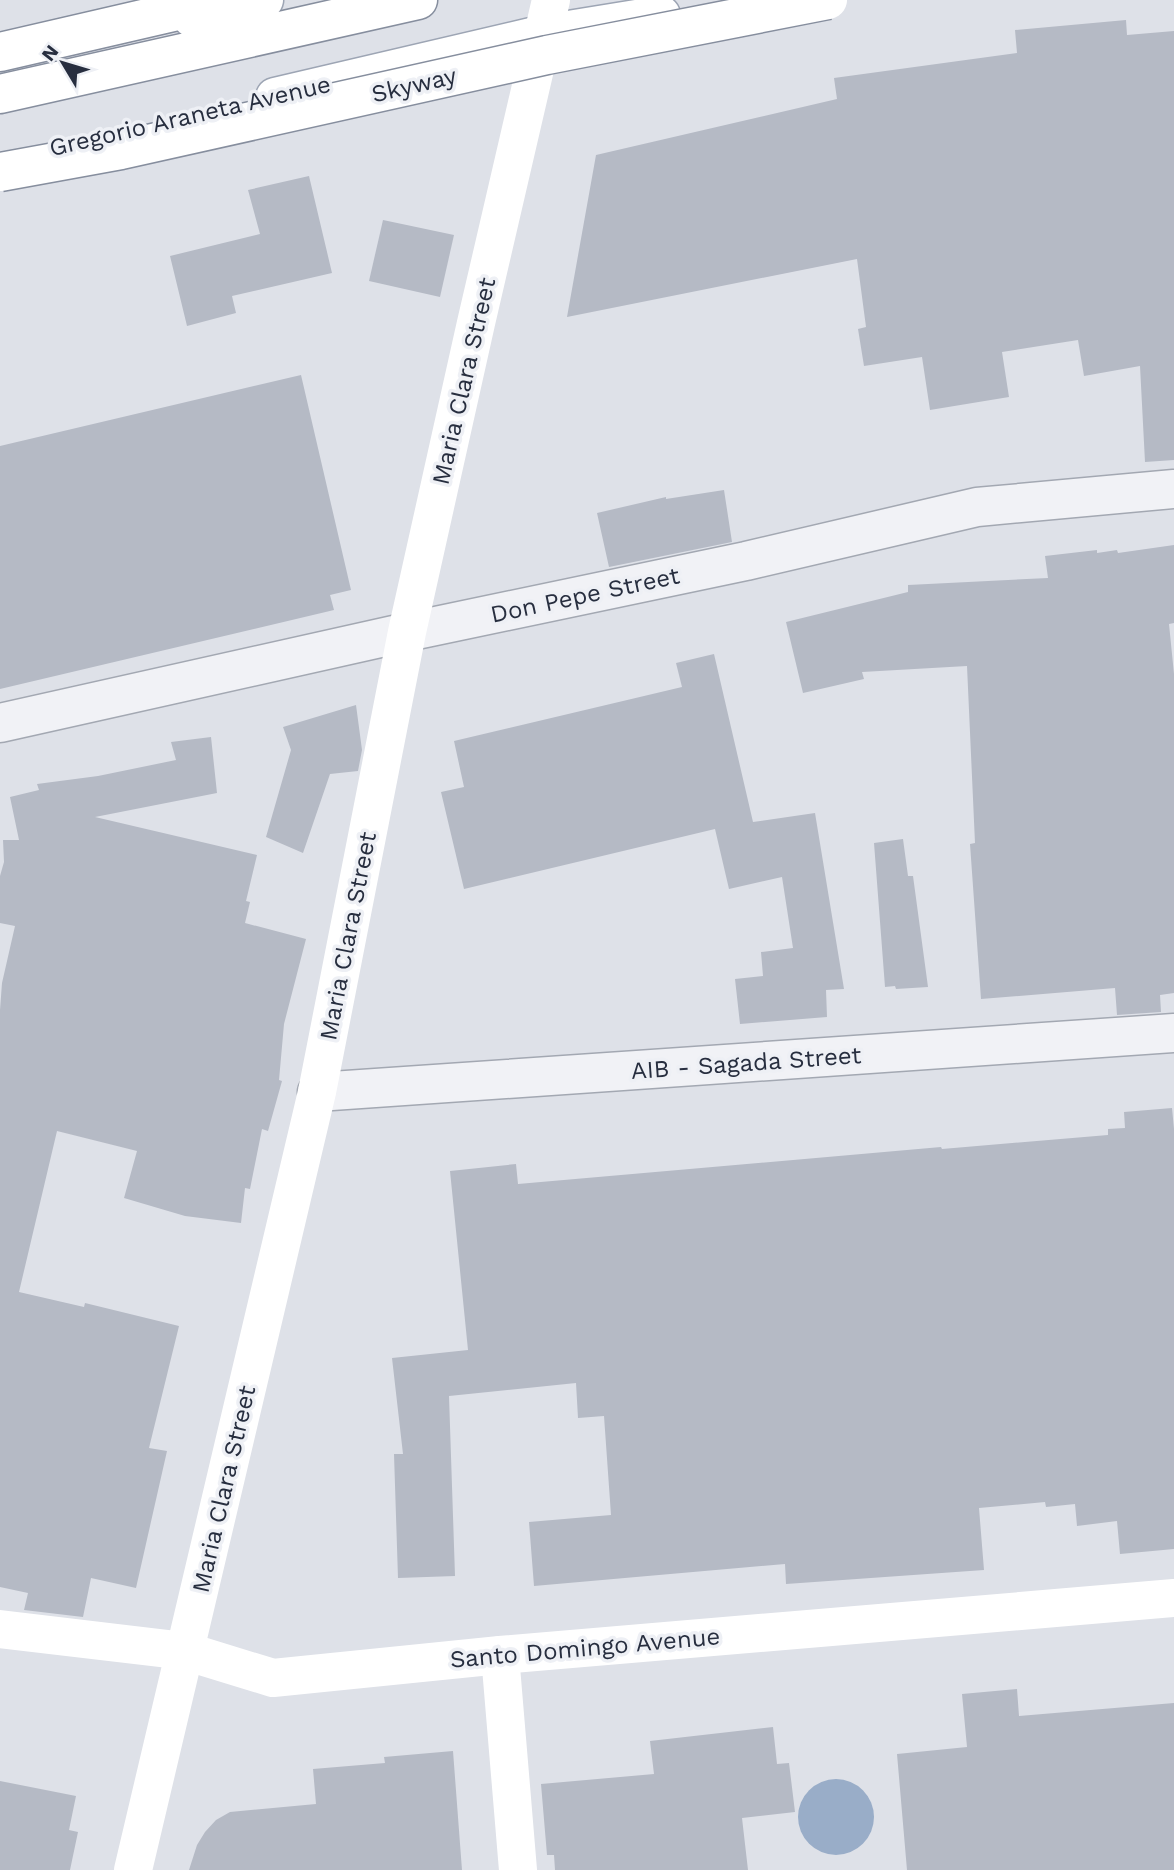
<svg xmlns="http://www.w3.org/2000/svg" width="1174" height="1870" viewBox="0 0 1174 1870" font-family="'Work Sans',sans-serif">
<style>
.water{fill:#99adc8}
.building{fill:#b5bac5}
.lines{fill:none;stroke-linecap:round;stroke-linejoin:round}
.street-casing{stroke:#a3a8b2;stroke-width:41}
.primary-casing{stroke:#9da5b4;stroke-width:41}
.highway-casing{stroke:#868e9e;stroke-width:41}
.street{stroke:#f1f2f6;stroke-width:38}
.secondary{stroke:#fff;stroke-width:38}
.primary{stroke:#fff;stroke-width:38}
.highway{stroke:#fff;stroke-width:38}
.highway-bridge-casing{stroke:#868e9e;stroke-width:41;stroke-linecap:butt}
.highway-bridge{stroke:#fff;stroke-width:38}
.labels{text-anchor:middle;stroke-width:7;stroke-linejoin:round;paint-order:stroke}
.street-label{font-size:24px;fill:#272e3f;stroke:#eef0f5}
</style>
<rect width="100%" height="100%" fill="#dee1e8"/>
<circle class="water" cx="836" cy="1817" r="38"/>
<g class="building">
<path d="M1126 20 1127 35 1174 31V460L1145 462 1140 366 1084 376 1078 340 1002 352 1009 397 930 410 922 357 864 366 858 329 866 327 857 259 567 317 596 155 837 99 834 78 1017 53 1015 30Z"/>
<path d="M309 176 332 273 232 296 236 313 187 326 170 256 260 234 248 190Z"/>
<path d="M383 220 454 235 440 297 369 281Z"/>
<path d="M301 375 351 590 330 595 334 610 0 689V446Z"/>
<path d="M724 490 732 542 609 567 597 513 666 497V499Z"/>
<path d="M1174 545V623L1169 624 1174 674V993L1160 995 1161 1012 1117 1015 1115 988 981 999 970 844 975 843 967 666 862 672 864 679 803 693 786 622 908 592V585L1048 578 1045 556 1097 550V553L1117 550 1118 553Z"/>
<path d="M714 654 753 822 815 813 844 989 826 990 827 1017 740 1024 735 979 763 976 761 952 793 948 782 877 729 889 715 829 464 889 441 792 464 787 454 741 682 687 676 663Z"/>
<path d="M356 705 362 750 358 771 330 774 303 853 266 837 291 750 283 727Z"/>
<path d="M211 737 217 793 95 817 257 855 246 901 250 902 245 923 306 939 284 1024 279 1080 282 1081 268 1131 262 1129 250 1189 245 1188 241 1223 185 1216 124 1198 137 1151 57 1131 19 1292 84 1307 85 1303 179 1326 149 1448 167 1451 136 1588 91 1578 83 1617 24 1610 28 1593 0 1587V1010L2 983 15 926 0 923V876L4 862 3 840H19L10 797 39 790 37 784 98 776 176 760 171 742Z"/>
<path d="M903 839 908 876H913L928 987 896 989 895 986 885 987 874 843Z"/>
<path d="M1172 1108 1174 1129V1549L1120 1554 1117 1521 1077 1526 1075 1504 1046 1507 1045 1502 979 1508 984 1570 786 1584 785 1564 534 1586 529 1522 611 1515 604 1416 578 1418 576 1383 449 1396 455 1576 398 1578 394 1454H403L392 1358 468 1350 450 1171 516 1164 518 1184 941 1147 942 1149 1108 1135V1129L1125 1128 1124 1112Z"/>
<path d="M1017 1689 1019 1716 1174 1703V1870H907L897 1754 967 1747 962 1694Z"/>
<path d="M773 1727 777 1764 789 1763 795 1812 742 1818 748 1870H555L554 1855H547L541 1784 654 1774 650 1741Z"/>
<path d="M453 1751 462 1870H189L197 1845 205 1832 216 1820 230 1812 316 1804 313 1769 385 1763 384 1757Z"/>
<path d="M0 1781 76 1796 69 1830 78 1832 70 1870H0Z"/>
</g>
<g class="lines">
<defs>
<g id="street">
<path d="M0 723 407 632 746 561 977 507 1174 489"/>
<path d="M317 1092 1174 1033"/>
</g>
<g id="primary">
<path d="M192 18 264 0"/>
<path d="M275 97 544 34 661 15"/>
</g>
<g id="highway">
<path d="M0 52 225 0"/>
<path d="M0 94 418 0"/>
</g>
</defs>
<use href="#street" class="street-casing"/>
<use href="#primary" class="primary-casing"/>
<use href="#highway" class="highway-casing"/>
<use href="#street" class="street"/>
<g class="secondary">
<path d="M0 1629 185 1651 273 1678 500 1655 1174 1598"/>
<path d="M500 1655 518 1870"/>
<path d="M133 1870 317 1092 407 632 476 323 551 0"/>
</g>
<use href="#primary" class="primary"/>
<use href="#highway" class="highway"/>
<defs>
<path id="highway-bridge" d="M0 172 121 150 547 55 828 0"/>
</defs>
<use href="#highway-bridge" class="highway-bridge-casing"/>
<use href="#highway-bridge" class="highway-bridge"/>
</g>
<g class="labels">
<g class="street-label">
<text transform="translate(414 85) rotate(-13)" y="8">Skyway</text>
<text transform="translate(190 116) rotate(-13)" y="8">Gregorio Araneta Avenue</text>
<text transform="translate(464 381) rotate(-77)" y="8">Maria Clara Street</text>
<text transform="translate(585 595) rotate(-12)" y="8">Don Pepe Street</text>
<text transform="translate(348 936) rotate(-79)" y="8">Maria Clara Street</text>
<text transform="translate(746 1063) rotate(-4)" y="8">AIB - Sagada Street</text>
<text transform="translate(224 1489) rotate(-77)" y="8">Maria Clara Street</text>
<text transform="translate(585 1648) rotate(-5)" y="8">Santo Domingo Avenue</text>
</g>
</g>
<g transform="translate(63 63) rotate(308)" stroke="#eef0f5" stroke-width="5" paint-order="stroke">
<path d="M0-5L12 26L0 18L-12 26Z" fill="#272e3f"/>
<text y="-10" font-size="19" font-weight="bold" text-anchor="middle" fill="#272e3f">N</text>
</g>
</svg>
